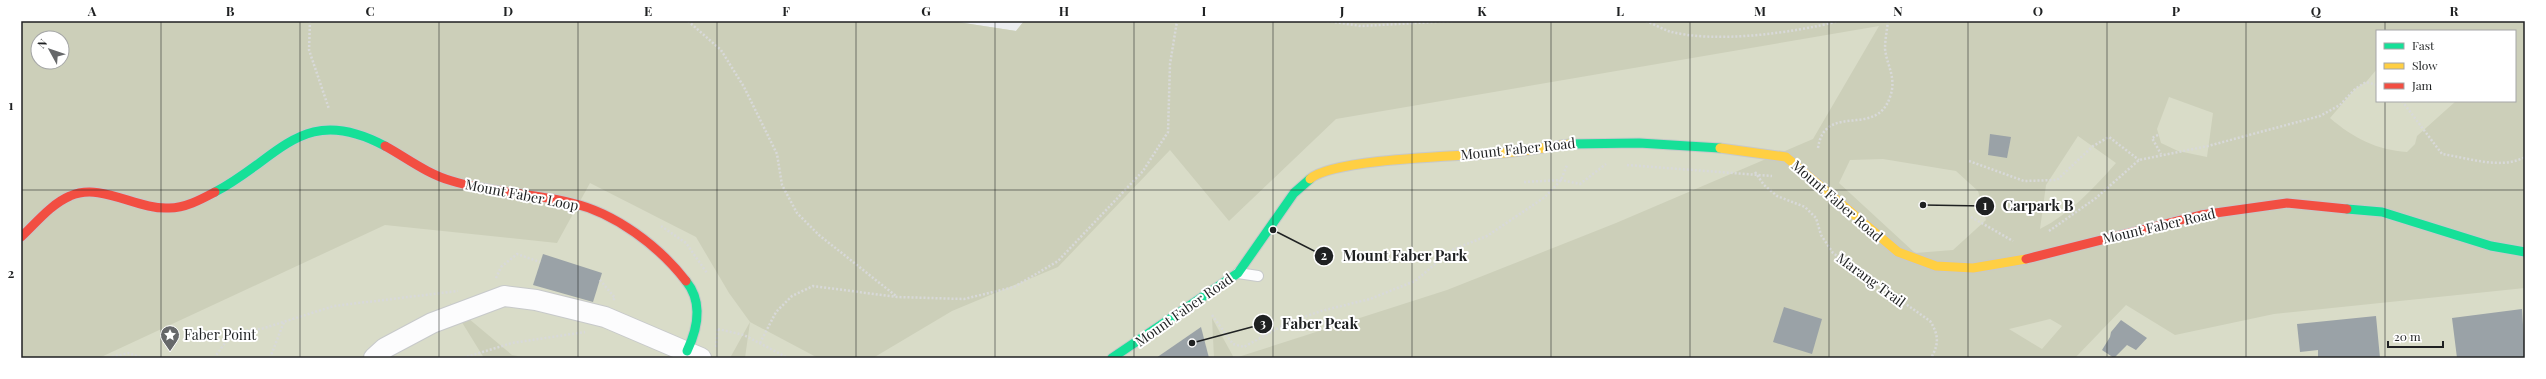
<svg xmlns="http://www.w3.org/2000/svg" width="2546" height="379" viewBox="0 0 2546 379" font-family="'Playfair Display',serif">
<style>
.green{fill:#d9dcc8;fill-rule:evenodd}
.forest{fill:#cccfb9;fill-rule:evenodd}
.building{fill:#9aa2a7}
.lines{fill:none;stroke-linecap:round;stroke-linejoin:round}
.lane-casing{stroke:#c7c9ca;stroke-width:12}
.street-casing{stroke:#c7c9ca;stroke-width:22}
.fast-casing{stroke:#c7c9ca;stroke-width:11}
.slow-casing{stroke:#c7c9ca;stroke-width:11}
.jam-casing{stroke:#c7c9ca;stroke-width:11}
.path{stroke:#d8d9d9;stroke-width:2.5;stroke-dasharray:2 2;stroke-linecap:butt}
.lane{stroke:#fcfcfd;stroke-width:10}
.street{stroke:#fcfcfd;stroke-width:20}
.fast{stroke:#16e098;stroke-width:9}
.slow{stroke:#ffcf43;stroke-width:9}
.jam{stroke:#f24e42;stroke-width:9}
.grid{fill:none;stroke:#1f2122;stroke-width:1;stroke-opacity:0.55}
.labels{text-anchor:middle;stroke-width:4;stroke-linejoin:round;paint-order:stroke}
.street-label{font-size:14px;fill:#1f2122;stroke:#fff}
.poi-label{font-size:14px;fill:#1f2122;stroke:#fff;text-anchor:start}
.leader{fill:none;stroke:#1f2122;stroke-width:1.5}
.callout-dot{fill:#1f2122;stroke:#fff;stroke-width:1.5}
.mark-label{font-size:12px;text-anchor:middle;font-weight:bold;fill:#fff}
.callout-label{font-size:15px;text-anchor:middle;font-weight:bold;fill:#1f2122;stroke:#fff;stroke-width:4;stroke-linejoin:round;paint-order:stroke}
.neatline{fill:none;stroke:#1f2122;stroke-width:1.5}
.grid-label{font-size:13px;text-anchor:middle;font-weight:bold;fill:#1f2122}
</style>
<rect width="100%" height="100%" fill="#ebedef"/>
<path class="green" d="M21 21H951L1016 31 1024 21H2525V358H21ZM2377 31H2515V101H2377ZM38 38H62V62H38Z"/>
<g class="forest">
<path d="M21 21H951L1016 31 1024 21H2525V288L2274 314 2175 335 2126 305 2075 358H1235L1447 290 1616 223 1813 139 1879 26 1336 119 1229 221 1170 150 1058 267 952 311 873 358H818L750 322 745 358H730L750 322 729 293 696 237 590 183 557 243 385 225 99 358H21ZM2377 31H2515V101H2456L2417 136 2415 144 2407 152C2377 150 2353 138 2330 118L2355 89 2366 82 2377 69ZM38 38H62V62H38ZM2169 97 2213 113 2207 157 2178 151 2161 143 2157 129ZM2078 136 2116 163C2093 189 2071 213 2040 229L2046 185ZM1883 159 1956 171 1978 191 1986 220 1953 250 1915 253 1839 183 1850 160ZM2050 319 2062 326 2042 349 2009 329Z"/>
<path d="M450 303 512 355 529 358H484Z"/>
<path d="M1212 318 1234 358H1214Z"/>
</g>
<g class="building">
<path d="M1990 134 2011 137 2007 158 1988 155Z"/>
<path d="M543 254 602 273 593 302 533 285Z"/>
<path d="M1784 307 1822 319 1812 354 1773 342Z"/>
<path d="M2522 309 2525 358H2457L2452 318Z"/>
<path d="M2376 316 2380 358H2318V350L2300 352 2297 324Z"/>
<path d="M2121 320 2147 338 2136 350 2127 345 2114 358 2102 350 2110 337 2111 332Z"/>
<path d="M1201 327 1209 358H1156Z"/>
</g>
<g class="lines">
<defs>
<path id="lane" d="M1238 273 1258 276"/>
<path id="street" d="M374 358 385 348 432 323 504 296 536 300 605 317 701 358"/>
<g id="fast">
<path d="M1570 144 1639 143 1720 148"/>
<path d="M215 192C280 158 303 102 385 146"/>
<path d="M2347 209 2382 212 2491 246 2525 252"/>
<path d="M686 281C703 302 698 328 687 351"/>
<path d="M1112 358 1238 273 1294 193 1310 179"/>
</g>
<g id="slow">
<path d="M1720 148 1786 157 1898 252 1936 266 1973 268 2026 259"/>
<path d="M1310 179C1333 158 1467 156 1504 153 1526 151 1548 147 1570 144"/>
</g>
<g id="jam">
<path d="M385 146C407 158 427 174 452 181 491 193 532 193 572 203 615 213 659 246 686 281"/>
<path d="M21 237C36 223 51 204 70 196 101 182 137 210 169 208 185 208 200 200 215 192"/>
<path d="M2026 259 2201 215 2287 203 2347 209"/>
</g>
</defs>
<use href="#lane" class="lane-casing"/>
<use href="#street" class="street-casing"/>
<use href="#fast" class="fast-casing"/>
<use href="#slow" class="slow-casing"/>
<use href="#jam" class="jam-casing"/>
<g class="path">
<path d="M310 21 309 50 329 109"/>
<path d="M688 21 721 50 744 87 777 154 782 185 797 213 819 235 896 296"/>
<path d="M1327 21 1361 26 1453 21"/>
<path d="M1646 21C1653 24 1661 28 1668 31 1714 44 1793 33 1839 21"/>
<path d="M2402 101 2442 154C2469 158 2501 170 2525 157"/>
<path d="M2158 135 2152 138 2161 154"/>
<path d="M1818 148C1825 101 1876 139 1890 97 1897 78 1887 66 1885 49 1885 40 1887 30 1888 21"/>
<path d="M1969 161 2024 181 2057 180 2093 146 2109 137 2139 160"/>
<path d="M1627 165 1772 176"/>
<path d="M1755 172 1764 185 1777 196 1805 207 1816 218 1821 235 1833 253 1930 321C1939 335 1939 344 1931 358"/>
<path d="M1524 182 1561 180 1580 184 1606 164"/>
<path d="M1971 217 2013 241"/>
<path d="M661 226 686 243 707 273"/>
<path d="M2049 231 2096 198 2139 160 2208 146 2320 116 2340 105 2355 89 2366 82 2377 85"/>
<path d="M496 278 501 267 517 254 540 262"/>
<path d="M600 280 615 298 613 300"/>
<path d="M1212 315 1233 344 1244 347 1287 323 1321 311 1370 299 1415 281 1452 250 1487 236 1545 197 1561 180 1567 165"/>
<path d="M718 329 744 335 788 358"/>
<path d="M760 343 776 312 792 296 813 286 897 297 964 299 1014 287 1058 261 1143 171 1168 132 1170 64 1177 21"/>
<path d="M716 347 718 328"/>
<path d="M108 358 128 353 143 358"/>
<path d="M214 358 225 343 239 331 261 329 334 306 458 291"/>
<path d="M270 358 284 322"/>
<path d="M463 358 512 343 585 332"/>
</g>
<use href="#lane" class="lane"/>
<use href="#street" class="street"/>
<use href="#fast" class="fast"/>
<use href="#slow" class="slow"/>
<use href="#jam" class="jam"/>
</g>
<path class="grid" d="M161 21V358M300 21V358M439 21V358M578 21V358M717 21V358M856 21V358M995 21V358M1134 21V358M1273 21V358M1412 21V358M1551 21V358M1690 21V358M1829 21V358M1968 21V358M2107 21V358M2246 21V358M2385 21V31M2385 101V358M21 190H2525"/>
<defs>
<symbol id="sight-pin" viewBox="-11 -11 22 30"><path d="M0 17L-7.5 6A9.5 9.5 0 1 1 7.5 6Z" fill="#66686a" stroke="#fff"/><path d="M0-6L1.8-2.2L6-1.7L2.9 1.2L3.7 5.4L0 3.3L-3.7 5.4L-2.9 1.2L-6-1.7L-1.8-2.2Z" fill="#fff"/></symbol>
</defs>
<g fill-rule="evenodd">
<use href="#sight-pin" x="159" y="324" width="22" height="30"/>
</g>
<g class="labels">
<g class="street-label">
<text transform="translate(1518 149) rotate(-6)" y="5">Mount Faber Road</text>
<text transform="translate(522 195) rotate(11)" y="5">Mount Faber Loop</text>
<text transform="translate(1837 201) rotate(41)" y="5">Mount Faber Road</text>
<text transform="translate(2159 226) rotate(-13)" y="5">Mount Faber Road</text>
<text transform="translate(1871 280) rotate(36)" y="5">Marang Trail</text>
<text transform="translate(1184 310) rotate(-35)" y="5">Mount Faber Road</text>
</g>
<g class="poi-label">
<text x="184" y="340">Faber Point</text>
</g>
</g>
<path class="leader" d="M1923 205L1985 206M1273 230L1324 256M1192 343L1263 324"/>
<g class="callout-dot">
<circle cx="1923" cy="205" r="4"/>
<circle cx="1273" cy="230" r="4"/>
<circle cx="1192" cy="343" r="4"/>
<circle cx="1985" cy="206" r="10"/>
<circle cx="1324" cy="256" r="10"/>
<circle cx="1263" cy="324" r="10"/>
</g>
<g class="mark-label">
<text x="1985" y="210">1</text>
<text x="1324" y="260">2</text>
<text x="1263" y="328">3</text>
</g>
<g class="callout-label">
<text x="2038" y="211">Carpark B</text>
<text x="1405" y="261">Mount Faber Park</text>
<text x="1320" y="329">Faber Peak</text>
</g>
<rect width="2546" height="379" fill="none" stroke="#ffffff" stroke-width="44"/>
<rect x="2376" y="30" width="140" height="72" fill="#ffffff" stroke="#a5a6a7"/>
<rect x="2384" y="43" width="20" height="6" fill="#16e098" stroke="#a5a6a7"/>
<text x="2412" y="50" font-size="12" fill="#1f2122">Fast</text>
<rect x="2384" y="63" width="20" height="6" fill="#ffcf43" stroke="#a5a6a7"/>
<text x="2412" y="70" font-size="12" fill="#1f2122">Slow</text>
<rect x="2384" y="83" width="20" height="6" fill="#f24e42" stroke="#a5a6a7"/>
<text x="2412" y="90" font-size="12" fill="#1f2122">Jam</text>
<g transform="translate(50 50) rotate(310)"><circle r="19" fill="#ffffff" stroke="#a5a6a7"/>
<path d="M0-3L7 15L0 10L-7 15Z" fill="#66686a"/>
<text y="-6" font-size="11" font-weight="bold" text-anchor="middle" fill="#1f2122">N</text>
</g>
<path d="M2388 341v6h55v-6" fill="none" stroke="#1f2122" stroke-width="2"/>
<text x="2394" y="341" font-size="12" fill="#1f2122" stroke="#ffffff" stroke-width="3" paint-order="stroke">20 m</text>
<rect x="22" y="22" width="2502" height="335" class="neatline"/>
<g class="grid-label">
<text x="92" y="16">A</text>
<text x="230" y="16">B</text>
<text x="370" y="16">C</text>
<text x="508" y="16">D</text>
<text x="648" y="16">E</text>
<text x="786" y="16">F</text>
<text x="926" y="16">G</text>
<text x="1064" y="16">H</text>
<text x="1204" y="16">I</text>
<text x="1342" y="16">J</text>
<text x="1482" y="16">K</text>
<text x="1620" y="16">L</text>
<text x="1760" y="16">M</text>
<text x="1898" y="16">N</text>
<text x="2038" y="16">O</text>
<text x="2176" y="16">P</text>
<text x="2316" y="16">Q</text>
<text x="2454" y="16">R</text>
<text x="11" y="110">1</text>
<text x="11" y="278">2</text>
</g>
</svg>
